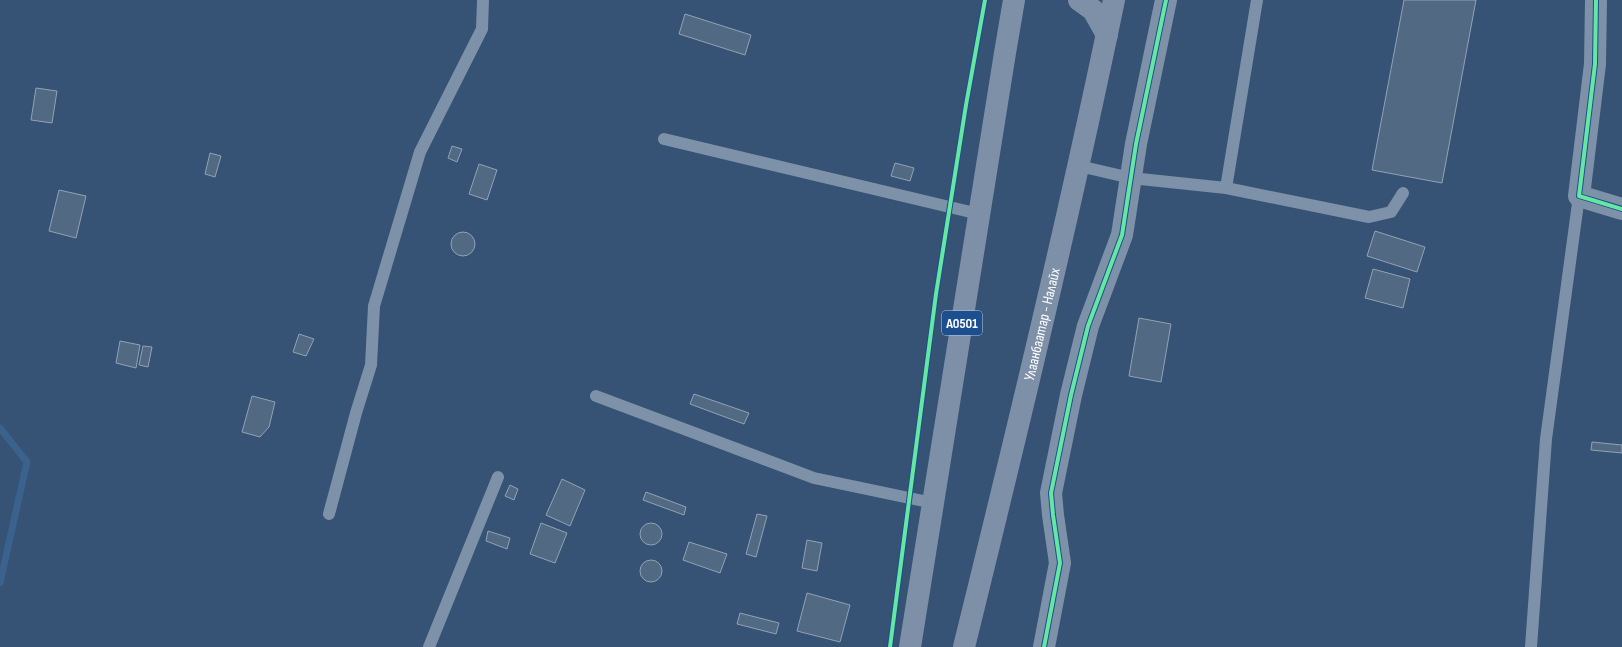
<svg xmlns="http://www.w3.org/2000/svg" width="1622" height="647" viewBox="0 0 1622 647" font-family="'Sofia Sans Condensed',sans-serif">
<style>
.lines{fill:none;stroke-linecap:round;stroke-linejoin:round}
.stream{stroke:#3b618d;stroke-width:7}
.building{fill:#526984;stroke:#92a2b6}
.service{stroke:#7d92a8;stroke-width:12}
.minor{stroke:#7d92a8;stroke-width:22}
.trunk{stroke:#7e90a7;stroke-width:22}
.cycleway-casing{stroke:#1b4f8f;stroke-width:6}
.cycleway{stroke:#66e7a1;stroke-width:4}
.labels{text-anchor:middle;stroke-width:3.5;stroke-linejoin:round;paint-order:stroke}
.shield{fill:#1b4f8f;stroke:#bbcadd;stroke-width:1}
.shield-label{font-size:14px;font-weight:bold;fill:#fff}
.street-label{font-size:15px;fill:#fff;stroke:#1b4f8f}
</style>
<rect width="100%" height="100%" fill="#365274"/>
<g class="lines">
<path class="stream" d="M0 428 27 462 0 583"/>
</g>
<g class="building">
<path d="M1404 0H1476L1442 183 1372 170Z"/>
<path d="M685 14 751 35 745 55 679 34Z"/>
<path d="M36 88 57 91 52 123 31 120Z"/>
<path d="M452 146 462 149 457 162 448 158Z"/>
<path d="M210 153 221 156 215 177 205 174Z"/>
<path d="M895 163 914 168 910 181 891 176Z"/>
<path d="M479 164 497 170 487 200 469 194Z"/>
<path d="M59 190 86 196 76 238 49 231Z"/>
<path d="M1375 231 1425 247 1417 272 1367 256Z"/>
<circle cx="463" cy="244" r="12"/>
<path d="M1373 269 1410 279 1403 308 1365 298Z"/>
<path d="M1139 318 1171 324 1161 382 1129 376Z"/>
<path d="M299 334 314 339 306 356 293 352Z"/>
<path d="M120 341 140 345 136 368 116 363Z"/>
<path d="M143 346 152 347 148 367 139 365Z"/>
<path d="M694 394 749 413 744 424 690 404Z"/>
<path d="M252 396 275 402 269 427 260 437 242 432Z"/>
<path d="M1592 442 1622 445V453L1591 450Z"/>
<path d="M562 479 585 490 570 526 546 515Z"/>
<path d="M510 485 518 489 514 500 505 496Z"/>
<path d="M646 492 686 507 684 515 643 500Z"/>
<path d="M757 514 767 516 756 557 746 554Z"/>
<path d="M541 523 567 533 555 563 530 554Z"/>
<circle cx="651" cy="534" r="11"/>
<path d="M488 531 510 538 507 549 486 541Z"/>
<path d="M807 540 822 543 817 571 802 568Z"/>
<path d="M689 542 727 554 720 573 683 560Z"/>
<circle cx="651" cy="571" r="11"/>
<path d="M807 593 850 605 840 642 797 631Z"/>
<path d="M740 613 779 623 776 634 737 624Z"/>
</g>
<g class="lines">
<g class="service">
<path d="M664 139 979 214"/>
<path d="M1079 166 1131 178 1226 188 1369 217 1391 212 1403 193"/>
<path d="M1226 188 1257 0"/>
<path d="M596 396 814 478 933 503"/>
<path d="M329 514 356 413 371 365 374 306 420 152 482 29 483 0"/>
<path d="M429 647 498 477"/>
<path d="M1531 647 1546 439 1579 196"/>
</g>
<g class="minor">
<path d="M1596 0 1595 64 1579 196 1622 209"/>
<path d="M1044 647 1060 563 1053 515 1051 493 1071 395 1088 326 1122 235 1136 144 1166 0"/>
</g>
<g class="trunk">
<path d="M1079 0 1093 10 1107 35"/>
<path d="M910 647 1005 53 1014 0"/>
<path id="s1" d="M964 647C1017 432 1069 217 1114 0"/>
</g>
<defs>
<g id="cycleway">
<path d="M1596 0 1595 64 1579 196 1622 209"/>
<path d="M890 647 936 294 966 105 985 0"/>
<path d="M1044 647 1060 563 1053 515 1051 493 1071 395 1088 326 1122 235 1136 144 1166 0"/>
</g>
</defs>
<use href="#cycleway" class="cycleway-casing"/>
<use href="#cycleway" class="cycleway"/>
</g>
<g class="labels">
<rect class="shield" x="942" y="311" width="40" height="24" rx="3"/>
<g class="shield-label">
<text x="962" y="328">A0501</text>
</g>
<g class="street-label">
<text dy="5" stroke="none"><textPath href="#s1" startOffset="332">Улаанбаатар - Налайх</textPath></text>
</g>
</g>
</svg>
